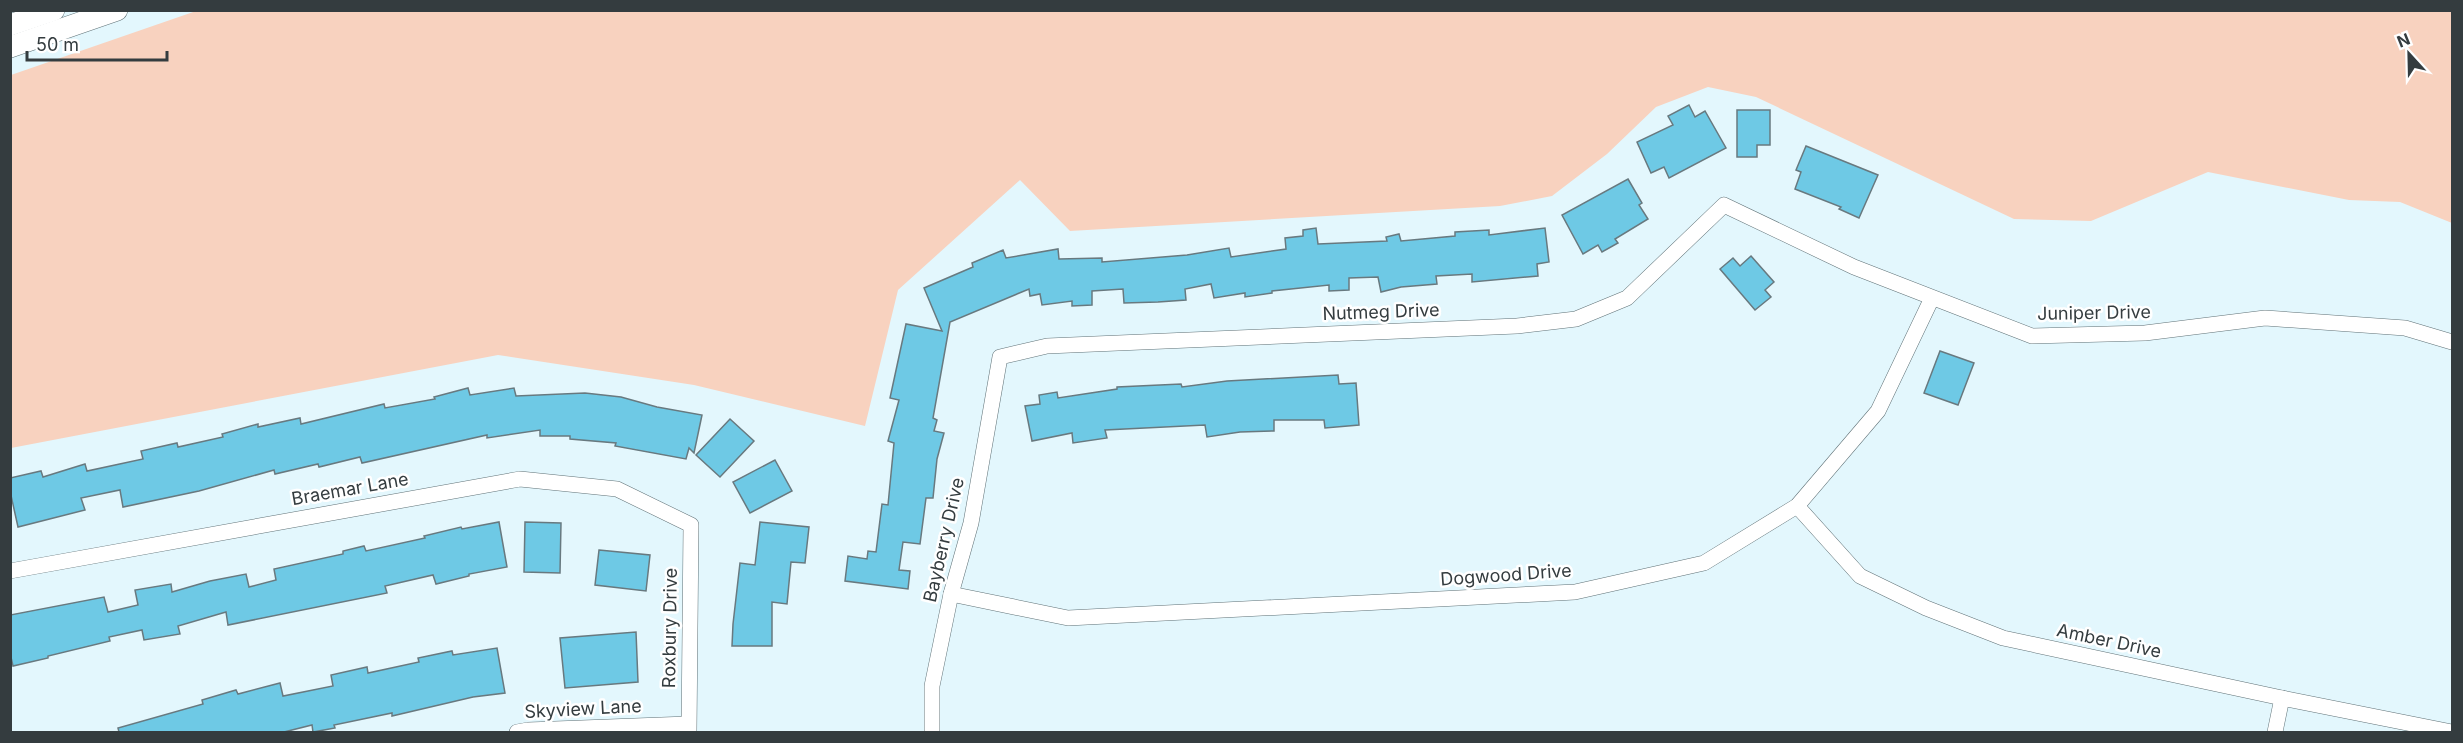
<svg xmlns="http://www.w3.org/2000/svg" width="2463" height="743" viewBox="0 0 2463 743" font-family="Inter,sans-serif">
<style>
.green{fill:#f8d2bf}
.building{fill:#6ec9e5;stroke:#68797f;stroke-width:1.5}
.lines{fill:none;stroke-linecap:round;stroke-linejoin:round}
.street-casing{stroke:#607277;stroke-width:16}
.secondary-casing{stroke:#607277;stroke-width:22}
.street{stroke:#fff;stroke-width:15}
.secondary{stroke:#fff;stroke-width:21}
.labels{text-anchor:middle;stroke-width:5;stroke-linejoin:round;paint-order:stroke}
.street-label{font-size:18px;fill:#343c3f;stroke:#fff}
</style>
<rect width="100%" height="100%" fill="#e3f7fd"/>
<path class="green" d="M199 10 2452 11V223L2400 202 2349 200 2208 172 2091 221 2014 219 1756 97 1708 87 1656 107 1607 154 1552 196 1500 206 1070 231 1020 180 898 290 865 426 694 385 498 355 11 448V75Z"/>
<g class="building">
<path d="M1689 105 1695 117 1705 111 1726 148 1669 178 1664 167 1651 173 1637 142 1673 125 1668 116Z"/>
<path d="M1737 110H1770V145H1757V157H1737Z"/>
<path d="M1806 146 1878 175 1859 218 1839 209 1841 207 1795 189 1801 172 1796 170Z"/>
<path d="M1628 179 1642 203 1639 205 1648 219 1615 239 1618 243 1602 252 1598 245 1583 254 1562 215Z"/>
<path d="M1316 228 1318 244 1387 241 1386 237 1399 234 1401 241 1455 236V232L1489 230V235L1545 228 1549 262 1537 264 1538 276 1472 282V274L1436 276 1437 284 1401 287 1381 292 1378 277 1349 278V290L1329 291V285L1272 291V293L1245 297V293L1214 298 1211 284 1185 289 1186 300 1158 302 1124 303 1123 289 1092 291V305L1072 306V301L1042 305 1040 294 1030 296 1029 289 950 322 933 418 937 420 934 431 944 433 937 459 933 498H926L920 544 903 542 899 570 910 571 908 589 845 581 848 556 867 559 868 551 876 552 882 504 888 505 894 443 888 441 899 400 890 398 906 324 942 331 924 288 973 267 972 263 1003 250 1006 258 1058 249 1059 259 1102 258V262L1187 255 1229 248 1231 257 1286 249 1285 238 1303 236V230Z"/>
<path d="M1751 256 1774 282 1765 290 1771 297 1755 310 1720 269 1733 258 1740 266Z"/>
<path d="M1940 351 1974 363 1958 405 1924 393Z"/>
<path d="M1338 375 1339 384 1356 383 1359 425 1325 428 1324 420H1274V431L1240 432 1207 437 1205 425 1105 430 1107 438 1073 443 1072 433 1032 441 1025 406 1040 404 1039 395 1057 392 1058 398 1117 389V387L1181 384 1182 387 1227 381Z"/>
<path d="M468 388 470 395 514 388 516 396 585 393 621 397 657 407 702 415 694 453 689 448 686 459 615 446 616 443 570 439V436H540V430L487 438V435L362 463 360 457 319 467 318 464 275 474 274 470 199 491 123 507 120 490 81 498 85 510 18 527 10 491V478L41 471 43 477 85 464 87 471 143 459 141 451 177 443 178 447 223 437 222 434 258 424V427L300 418 301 424 384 404 385 408 435 399 434 397Z"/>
<path d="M730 419 754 441 720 477 696 455Z"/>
<path d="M775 460 792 491 750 513 733 482Z"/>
<path d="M499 522 507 567 469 574V576L436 584 433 575 385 586 387 593 228 625 226 612 178 626 180 634 144 640 142 630 109 637 110 641 48 656V658L13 666 10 653V615L104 597 108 612 138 605 135 590 171 584 172 592 210 581 246 574 249 587 276 580 274 569 343 554V551L364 546 366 551 425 538 424 536 461 527 462 529Z"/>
<path d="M525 522 561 523 560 573 524 572Z"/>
<path d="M760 522 809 527 805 563 791 562 787 604 772 602V646H732L733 624 740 563 755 565Z"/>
<path d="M599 550 650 555 646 591 595 585Z"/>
<path d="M636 632 638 682 565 688 560 638Z"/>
<path d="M497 648 505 693 473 697 392 716V713L334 725 335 728 313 732 312 725 284 732H119L118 728 203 704 202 700 236 690 238 694 280 683 283 696 333 686 331 675 367 667 368 673 419 662 418 658 452 651 453 655Z"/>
</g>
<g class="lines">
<defs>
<g id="street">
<path d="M1797 506 1860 576 1926 608 2003 638 2282 698 2452 732"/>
<path d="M10 571 520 479 617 489 691 525 689 732"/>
<path d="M951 594 1068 618 1575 592 1704 563 1797 506 1878 411 1932 298"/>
<path d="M517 732 528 730 688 724"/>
<path d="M932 732V686L951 594 971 523 1000 357 1047 346 1517 326 1576 319 1627 298 1724 205 1854 267 2032 336 2145 333 2265 318 2405 328 2452 342"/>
<path d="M2275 732 2282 698"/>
</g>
<g id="secondary">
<path d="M10 25 54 10"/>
<path d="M10 47 117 10"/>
</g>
</defs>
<use href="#street" class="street-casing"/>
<use href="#secondary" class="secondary-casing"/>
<use href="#street" class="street"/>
<use href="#secondary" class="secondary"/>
</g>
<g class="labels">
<g class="street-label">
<text transform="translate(1381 312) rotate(-2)" y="6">Nutmeg Drive</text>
<text transform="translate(2094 313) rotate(-1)" y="6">Juniper Drive</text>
<text transform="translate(350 489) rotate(-10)" y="6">Braemar Lane</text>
<text transform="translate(944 540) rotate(-77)" y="6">Bayberry Drive</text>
<text transform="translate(1506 575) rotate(-4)" y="6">Dogwood Drive</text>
<text transform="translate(670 628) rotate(-89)" y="6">Roxbury Drive</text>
<text transform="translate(2109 641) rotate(12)" y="6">Amber Drive</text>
<text transform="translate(583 709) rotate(-3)" y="6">Skyview Lane</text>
</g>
</g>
<rect width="2463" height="743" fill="none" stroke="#343c3f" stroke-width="24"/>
<g transform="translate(2409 54) rotate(338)" stroke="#ffffff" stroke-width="4.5" paint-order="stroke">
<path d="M0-4.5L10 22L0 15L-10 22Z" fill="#343c3f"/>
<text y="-9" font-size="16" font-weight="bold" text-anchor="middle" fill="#343c3f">N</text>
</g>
<path d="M27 51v9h140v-9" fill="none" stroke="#343c3f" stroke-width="3"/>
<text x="36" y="51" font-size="18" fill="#343c3f" stroke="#ffffff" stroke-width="4.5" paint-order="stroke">50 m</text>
</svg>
